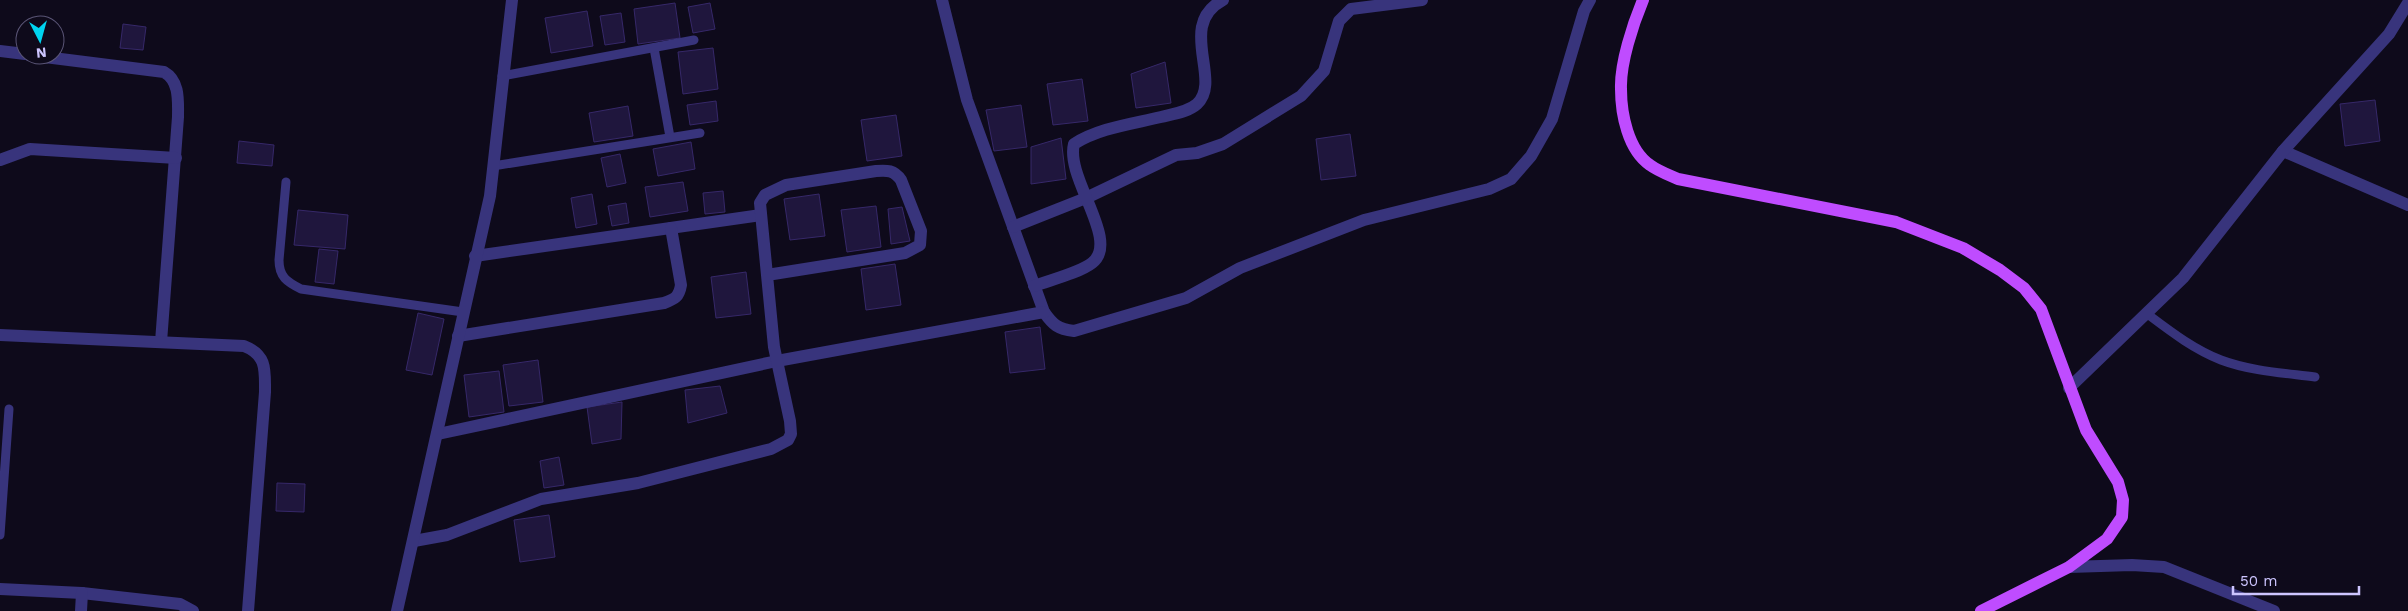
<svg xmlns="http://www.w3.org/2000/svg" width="2408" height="611" viewBox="0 0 2408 611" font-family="'Work Sans',sans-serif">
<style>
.building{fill:#1f163d;stroke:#362869}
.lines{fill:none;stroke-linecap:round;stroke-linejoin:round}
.service{stroke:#38347c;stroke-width:9}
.minor{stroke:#38347c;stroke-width:12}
.primary{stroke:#bf4cff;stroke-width:12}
</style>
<rect width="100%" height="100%" fill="#0e0a1b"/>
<g class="building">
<path d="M675 3 680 38 638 44 634 9Z"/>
<path d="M710 3 715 29 693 33 688 7Z"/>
<path d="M587 11 593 46 551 53 545 18Z"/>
<path d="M621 13 625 42 605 45 600 16Z"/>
<path d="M123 24 146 27 143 50 120 48Z"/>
<path d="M713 48 718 89 683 94 678 52Z"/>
<path d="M1165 62 1171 103 1136 108 1131 74Z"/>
<path d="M1082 79 1088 121 1053 125 1047 84Z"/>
<path d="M2375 100 2380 141 2345 146 2340 104Z"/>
<path d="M716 101 718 121 690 125 687 105Z"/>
<path d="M1021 105 1027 147 994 151 986 110Z"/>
<path d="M628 106 633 136 594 142 589 113Z"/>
<path d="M896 115 902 156 867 161 861 120Z"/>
<path d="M1350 134 1356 176 1321 180 1316 139Z"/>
<path d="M1061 138 1066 179 1031 184V147Z"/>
<path d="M239 141 274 145 272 166 237 163Z"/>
<path d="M691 142 695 169 658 176 653 149Z"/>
<path d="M620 154 626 183 607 187 601 158Z"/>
<path d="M683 182 688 211 650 217 645 187Z"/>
<path d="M723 191 725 212 705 214 703 193Z"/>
<path d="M592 194 597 224 576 228 571 198Z"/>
<path d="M819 194 825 236 790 240 784 199Z"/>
<path d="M626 203 629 223 612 226 608 206Z"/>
<path d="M876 206 881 247 847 252 841 210Z"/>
<path d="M902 207 910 241 891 244 888 209Z"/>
<path d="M298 210 348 215 345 249 294 245Z"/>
<path d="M319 249 338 251 334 284 315 282Z"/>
<path d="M895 264 901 305 866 310 861 269Z"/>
<path d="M746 272 751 314 716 318 711 277Z"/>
<path d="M418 313 444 319 432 375 406 370Z"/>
<path d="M1040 327 1045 369 1010 373 1005 332Z"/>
<path d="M538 360 543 402 509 406 503 365Z"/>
<path d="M499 371 504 412 469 417 464 375Z"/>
<path d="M720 386 727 413 688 423 685 390Z"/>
<path d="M622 402 621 439 592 444 587 407Z"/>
<path d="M559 457 564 485 544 488 540 461Z"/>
<path d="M277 483 305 484 304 512 276 511Z"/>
<path d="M549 515 555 557 520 562 514 520Z"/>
</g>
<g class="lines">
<g class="service">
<path d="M654 48 670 137"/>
<path d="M502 76 694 40"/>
<path d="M493 166 700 133"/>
<path d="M286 182 279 260C279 277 287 282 301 289L463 312"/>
<path d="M2146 313C2170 331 2193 349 2221 360 2250 371 2284 373 2315 377"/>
<path d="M0 535 9 409"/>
</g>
<g class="minor">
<path d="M942 0 967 100 1044 312C1053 325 1058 329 1074 331L1186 298 1240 268 1364 220 1489 189 1511 179 1531 156 1552 119 1584 11 1590 0"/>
<path d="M0 51 25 54"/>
<path d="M29 55 164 72C180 81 178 101 178 117L161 342"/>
<path d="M2283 151 2408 205"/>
<path d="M0 160 30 149 176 158"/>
<path d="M1013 227 1086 198 1176 155 1197 153 1223 144 1301 96 1324 71 1339 21 1351 9 1422 0"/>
<path d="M475 256 761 215"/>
<path d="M1034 286C1050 280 1079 273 1092 263 1121 241 1065 178 1074 144 1099 128 1132 124 1161 117 1173 114 1188 112 1197 104 1223 80 1176 25 1223 0"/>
<path d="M0 335 244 346C267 355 265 370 265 392L248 611"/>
<path d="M458 336 664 303C675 299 679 297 681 285L671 228"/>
<path d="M2069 388 2183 278 2283 151 2389 34 2408 3"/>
<path d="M438 434 777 361 1044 312"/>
<path d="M414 541 447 535 541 499 638 483 771 449 788 440 791 434 790 421 774 347 760 203 765 195 786 185 876 171C887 170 894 170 901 180L921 231 920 245 905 253 767 275"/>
<path d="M2069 567 2132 565 2164 567 2274 611"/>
<path d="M0 589 82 593 180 604 193 611"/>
<path d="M81 611 82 593"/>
<path d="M397 611 490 196 512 0"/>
</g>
<path class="primary" d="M1643 0C1633 24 1620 63 1621 89 1621 114 1628 150 1650 165 1658 171 1669 175 1678 179L1896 222 1963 248 2000 270 2024 288 2041 309 2086 430 2118 482 2123 500 2122 517 2107 539 2069 567 1981 611"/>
</g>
<g transform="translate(40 40) rotate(174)"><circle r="24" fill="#0e0a1b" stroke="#5a5576"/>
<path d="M0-4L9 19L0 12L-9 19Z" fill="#00d4f0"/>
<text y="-8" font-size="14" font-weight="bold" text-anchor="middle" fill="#cdc5ff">N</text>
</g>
<path d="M2233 586v8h126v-8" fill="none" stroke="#cdc5ff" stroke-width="2.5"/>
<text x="2240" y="586" font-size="15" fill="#cdc5ff" stroke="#0e0a1b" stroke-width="4" paint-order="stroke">50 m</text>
</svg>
